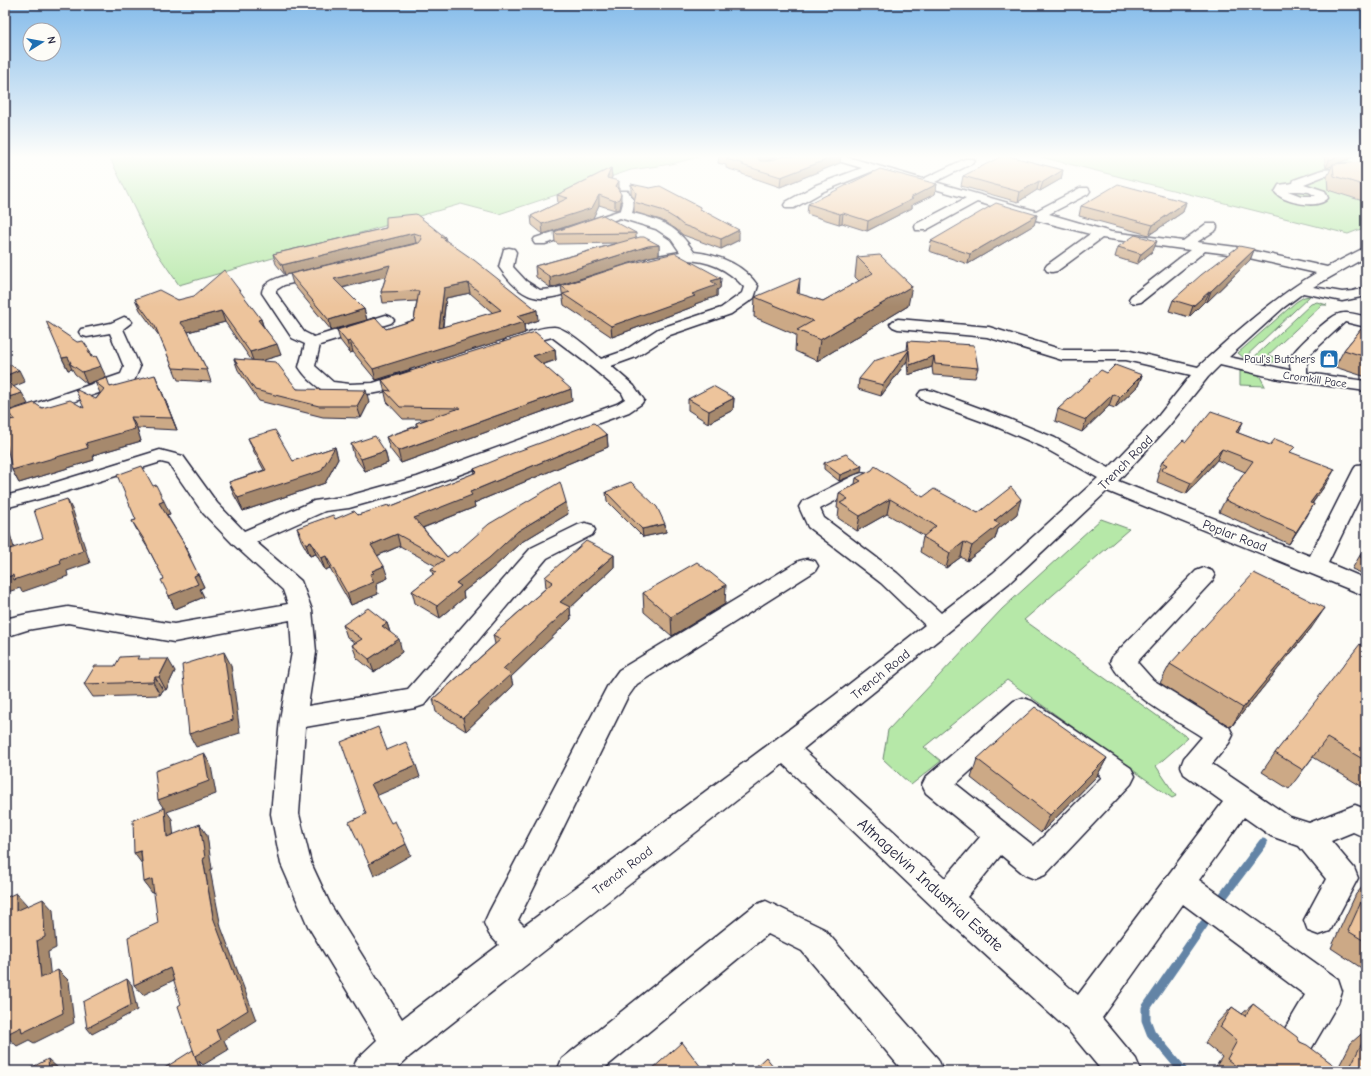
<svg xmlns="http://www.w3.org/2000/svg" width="1371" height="1076" viewBox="0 0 1371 1076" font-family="'Comic Neue',sans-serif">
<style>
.green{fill:#b6e8a8;stroke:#6c8572}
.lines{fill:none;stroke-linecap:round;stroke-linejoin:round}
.stream{stroke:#6384a6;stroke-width:9}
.minor-casing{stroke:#22223b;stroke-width:3}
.minor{fill:#fdfcf7;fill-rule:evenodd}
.wall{fill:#cca986;stroke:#22223b;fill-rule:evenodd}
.shaded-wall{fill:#a6896d;stroke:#22223b}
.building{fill:#edc49c;stroke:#22223b;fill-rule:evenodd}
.labels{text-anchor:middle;stroke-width:3.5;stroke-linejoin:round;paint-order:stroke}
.far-poi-label{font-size:11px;fill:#22223b;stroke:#fdfcf7;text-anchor:end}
.far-street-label{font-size:11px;fill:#22223b;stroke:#fdfcf7}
.street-label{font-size:13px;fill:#22223b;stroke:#fdfcf7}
.near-street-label{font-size:16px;fill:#22223b;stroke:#fdfcf7}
</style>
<rect width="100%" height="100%" fill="#fdfcf7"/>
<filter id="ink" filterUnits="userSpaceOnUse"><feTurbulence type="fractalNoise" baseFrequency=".025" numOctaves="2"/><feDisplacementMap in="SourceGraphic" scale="8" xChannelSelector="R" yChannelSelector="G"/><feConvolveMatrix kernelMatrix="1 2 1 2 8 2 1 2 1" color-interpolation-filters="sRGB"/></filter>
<g filter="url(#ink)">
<g class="green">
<path d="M109 156H703L671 164 631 170 499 214 461 204 179 285 153 247Z"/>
<path d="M1037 156H1336L1366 167V227L1348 234Z"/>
<path d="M1310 296 1244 358 1238 353 1296 302 1304 297Z"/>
<path d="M1317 302 1327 305H1322L1268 355 1286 361 1261 363 1251 360 1311 304Z"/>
<path d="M1240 371 1258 373 1265 386 1240 385Z"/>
<path d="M1101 519 1129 529 1024 620 1188 738 1156 766 1176 796 1172 798 1007 680 924 747 941 761 911 785 883 759 888 730 1002 609Z"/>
</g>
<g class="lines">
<g class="stream">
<path d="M1224 895 1263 843"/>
<path d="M1183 1071 1151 1033 1146 1020V1008L1204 924"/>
</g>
<defs>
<g id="minor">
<path d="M827 156H844L923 179 965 159H973L975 161 973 163 935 182 1036 211 1080 188H1088L1090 191 1088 194 1049 214 1111 232 1183 241 1206 224H1216L1217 227 1216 230 1197 242 1236 247 1327 267 1366 247V257L1313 287 1342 292 1353 291 1366 287V296L1342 301 1303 293 1283 308 1229 357 1289 370H1291C1290 366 1289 361 1291 357 1294 349 1327 319 1336 315 1345 311 1356 314 1366 317V327L1345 322 1307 357V373L1366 381V391L1279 379 1220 365 1208 377 1168 427 1118 481 1310 556 1354 469 1357 465 1366 464V485L1328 563 1366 579V596L1107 491 1009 583 803 749 945 878 980 837 926 793 922 785 926 777 1014 701 1023 698 1032 701 1131 768 1135 776 1131 784 1045 875 1035 879 1025 875 1001 855 967 897 1078 995 1223 802 1184 774 1181 766 1184 758 1202 737C1170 716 1129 697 1110 662L1113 656 1196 571 1204 568 1212 571 1215 576 1212 581 1137 662 1153 680 1229 727 1233 735 1229 743 1212 764 1290 817 1309 823 1355 805 1365 809 1366 838 1353 832 1331 841 1354 868 1358 878 1330 931 1319 935 1308 931 1304 920 1326 879 1299 846 1271 836 1244 817 1199 880 1338 979 1342 991 1338 1003 1307 1056 1295 1061 1283 1056 1278 1044 1283 1032 1305 995 1183 904 1102 1018 1136 1059 1141 1071H1102L1069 1031 935 909 783 764 410 1056 394 1071H352L357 1059 377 1040 308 926 281 864 271 814 280 719 292 652 290 620 174 642 68 623 27 630 5 637V619L27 614 68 607 174 624 288 604 283 590 234 545 203 513 169 464 161 462 61 493 5 508V496L47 485 160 450 183 456 217 503 244 531 314 501 348 496 417 477 617 404 625 399 622 393 585 362 552 337 511 348 505 346 503 343 505 340C521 335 538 327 554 327 566 327 592 351 601 359L624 351 658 329 721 308 742 293 744 287C724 265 700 257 671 261 663 262 655 266 647 264L645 261 647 258 680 252 671 239 656 229 620 218 545 244H535L533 241 535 238 621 210 623 203 618 194 620 191H628L635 203 632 213C662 220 677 226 694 252 719 255 743 264 758 286L754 298 731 314 670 335 636 357 611 366 634 386 644 400 641 404 629 412 431 485 349 508 325 511 256 542 301 581 312 610 316 652 308 706 408 689 531 548 578 525 585 523 592 525 595 530 592 535 547 558 424 705 415 708 305 727 299 814 311 863 330 904 402 1019 499 945 489 934 484 923 489 912 608 685 619 670 799 561 807 559 815 561 818 566 815 571 637 684 627 698 518 920 524 926 834 696 925 625 881 583 808 527 799 507 802 502 855 475 862 473 869 475 872 479 869 483 820 509 824 518 897 573 941 613 993 573 1098 478 1041 446 997 427 921 399 918 395 921 391 927 390 933 391 1009 419 1055 438 1109 468 1156 419 1191 375 1126 360H1062L987 337 898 329 893 327 890 324 893 321 898 319 989 327 1063 350H1126L1198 367C1233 334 1275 297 1316 273L1236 255 1205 251 1141 302 1136 303 1131 302 1129 299 1131 296 1190 250 1102 238 1057 271 1052 272 1047 271 1045 268 1047 265 1090 234 1032 219 1030 217 977 202 926 230H916L915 227 916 224 966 198 873 171 824 191 794 208H786L784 205 786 202 816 185 862 168 828 158ZM1024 722 1102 777 1034 846 956 784Z"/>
<path d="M1366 167V173L1324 176 1304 184 1325 191 1328 198C1319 210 1283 203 1275 192L1279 185 1293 183 1294 180 1322 170ZM1300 191 1309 192 1316 196H1301L1288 191Z"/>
<path d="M509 248 514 249 516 252 513 267 526 281 540 290 554 289 588 278 593 279 595 282 593 285C548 299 530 312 499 267L504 249Z"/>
<path d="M318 269 323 270 325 273 323 276 284 285 276 290V293L304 332 314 337 386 315 391 317 394 320 391 323 320 345 315 366 333 382 350 384 373 383 411 371 417 372 419 376 417 380C404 384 390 391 376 393 363 395 332 395 321 389 312 383 304 375 299 367L305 344 292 338 262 293C262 276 304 272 318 269Z"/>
<path d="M124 317 129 319 132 322 123 329 140 367 134 381 5 425V414L121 374 124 367 110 333 87 337 81 335 79 332 81 329 111 323Z"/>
<path d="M766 901 824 929 938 1059 943 1071H903L802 951 768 934 601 1071H557L562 1059 755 905Z"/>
</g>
</defs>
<use href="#minor" class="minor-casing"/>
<use href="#minor" class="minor"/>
</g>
<g class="wall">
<path d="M719 156H778L766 161 840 163 780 187 742 174V173L726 168V165L718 163Z"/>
<path d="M1324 156H1356L1338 163 1366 162V202L1328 190 1327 177 1332 166 1326 168Z"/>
<path d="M611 168 612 177 611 179 619 190 621 203 620 209 615 210 599 205 593 218 543 234 532 225 531 216 558 203 557 195Z"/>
<path d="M1063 170 1061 179 1040 191 1037 190 1018 202 961 186 963 176Z"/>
<path d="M631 184 700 209 739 240 721 249 683 235 676 229 661 220 634 212V199L631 193Z"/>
<path d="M937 184 935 194 912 205V208L867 231 842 223 839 224 807 214 808 204Z"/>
<path d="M1186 202 1183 212 1149 235 1079 216 1081 206Z"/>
<path d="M1037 215 1034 225 968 264 929 251 931 241Z"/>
<path d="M386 228 445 237 446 241 538 320 524 325 525 333 376 380 353 352 350 353 340 340 337 330 386 329 414 320 417 301 383 303 381 292 386 276 343 288 364 309 367 320 331 330 293 284 290 274 418 243H416L285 275 276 264 273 254ZM470 293 493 313 443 327 446 298Z"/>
<path d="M554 232 636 233V238L659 245V255L649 257 551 288 536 277 535 266 617 243 558 244 555 242Z"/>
<path d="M1118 247 1153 251 1137 264 1115 257Z"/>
<path d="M1254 250 1250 260 1207 302 1205 301 1189 317 1169 311 1173 300Z"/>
<path d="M857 257 908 306 817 361 795 351 796 335 754 317 755 297 799 294 823 301 859 281 855 277Z"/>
<path d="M721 278 720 288 717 290V296L695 304V306L612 337 564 305 561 286Z"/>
<path d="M135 299 178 300 261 319 263 325 281 355 259 361 297 389 369 402 361 418 323 417 259 401 238 370 234 359 252 361 225 322 188 332 207 370 211 382 178 380 160 337 140 310Z"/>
<path d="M1366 323V377L1335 367 1344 350Z"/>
<path d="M908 341 978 368 975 378 933 375 932 367 908 375 907 361 881 396 858 389 859 379 907 350Z"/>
<path d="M555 349 556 360 542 365 572 401 401 463 390 449 386 437 416 426V423L427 419H403L387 402 382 380Z"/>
<path d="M92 357 106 377 87 384 75 374 72 369 68 370 62 358Z"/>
<path d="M1107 373 1142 375 1138 386 1115 408 1109 406 1082 432 1055 421 1058 409Z"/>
<path d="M95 382 111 387H160L177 430 137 428 141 441 93 455 94 460 19 483 12 470 11 420 6 412 42 408H84L96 399 100 393Z"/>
<path d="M734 398 733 410 708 423 688 410V399Z"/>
<path d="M1238 433 1291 453 1328 481 1312 504 1307 516 1289 544 1219 512 1225 500 1245 472 1217 460 1186 494 1157 482 1159 475 1157 474 1162 462 1186 442Z"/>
<path d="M607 435 608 447 474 503 475 507 423 528 447 557 456 553 568 514 520 543 491 570 463 592 464 598 440 618 415 603 412 591 433 575 431 569 436 566 400 546 377 556 388 578 377 583V585L376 586 378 594 351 605 330 568 325 570 316 554 310 556 301 540 297 528 335 519 358 515 389 507 475 473 474 469Z"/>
<path d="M248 438 293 461 335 447 338 459 325 483 243 511 234 495 229 482 264 470 253 450Z"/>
<path d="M351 444 385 451 388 463 365 471 354 456Z"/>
<path d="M824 463 861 472 839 481 824 469Z"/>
<path d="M856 478 978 513 1017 514 998 529 995 539 967 561 961 557 946 568 920 552 923 537 924 536 887 514 857 531 838 518 839 509 837 508 839 493 855 484Z"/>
<path d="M153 486 170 514 167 515 185 545 191 558H190L204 587 200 589 204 597 175 609 169 596 164 579 149 550 139 534 132 521 136 520Z"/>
<path d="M606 492 665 524 666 532 643 537 607 501Z"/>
<path d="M1366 545V575L1352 569Z"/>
<path d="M614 555V567L570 608 571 619 511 677 513 686 466 731 436 712 433 699 495 644 493 635 546 588 545 577Z"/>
<path d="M643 593 725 604 672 636 644 612Z"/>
<path d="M387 623 390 632 402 652 374 672 357 658 352 645 355 643 347 637 343 625Z"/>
<path d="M1312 627 1231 727 1160 683 1170 664Z"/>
<path d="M1366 648V789L1313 757 1289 789 1262 772 1275 753Z"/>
<path d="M141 659 175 671 166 690H163L160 695 93 697 84 684 115 666Z"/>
<path d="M1107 758 1097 776 1041 833 971 778 977 759Z"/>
<path d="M1366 883V971L1331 948 1356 894Z"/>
<path d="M1253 1004 1300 1042 1338 1068 1351 1043 1366 1030V1071H1213L1222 1057 1205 1043 1217 1023 1232 1007 1242 1014Z"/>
</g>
<g class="shaded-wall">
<path d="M760 156H778L760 164 758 158Z"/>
<path d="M836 156H841L840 163 780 187 781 177Z"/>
<path d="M1339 156H1356L1333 165V164L1332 166 1326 168 1329 160Z"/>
<path d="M611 168 612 177 607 187V178Z"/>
<path d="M1063 170 1061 179 1040 191 1043 182Z"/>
<path d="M619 181V190L616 186Z"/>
<path d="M1039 181 1037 190 1018 202 1020 192Z"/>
<path d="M937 184 935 194 912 205V208L867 231 868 221 910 198Z"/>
<path d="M621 194V203L620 209 615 210V201Z"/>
<path d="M599 195V205L593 218 543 234 542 224Z"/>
<path d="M1186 202 1183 212 1149 235 1153 225Z"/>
<path d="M843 213 842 223 839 224 840 214Z"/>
<path d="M1037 215 1034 225 968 264 970 254Z"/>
<path d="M739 230V240L721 249V239Z"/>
<path d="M414 233 416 243 285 275 282 265Z"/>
<path d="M1157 241 1153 251 1137 264 1141 254Z"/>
<path d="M659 245V255L649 257 551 288 550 277 648 246Z"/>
<path d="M1254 250 1250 260 1207 302 1211 291Z"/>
<path d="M390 265 392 275 337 289 334 279Z"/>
<path d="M721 278 720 288 717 290V296L695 304V306L612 337 611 326 692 294 711 281Z"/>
<path d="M800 278 799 298 797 293Z"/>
<path d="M468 283 470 293 446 298 441 338 439 328 444 288Z"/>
<path d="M912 286 908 306 817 361 820 340Z"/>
<path d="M1210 291 1205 301 1189 317 1193 306Z"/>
<path d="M364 309 367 320 331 330 329 320Z"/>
<path d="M537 310 538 320 524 325 525 333 376 380 373 369 517 316Z"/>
<path d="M221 311 225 322 184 333 180 322Z"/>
<path d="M261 319 264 330 258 320Z"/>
<path d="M350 341 353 352 350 353 347 342Z"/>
<path d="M277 344 281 355 254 363 250 352Z"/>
<path d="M555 349 556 360 534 367 533 356Z"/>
<path d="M909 350 907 361 881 396 883 385Z"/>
<path d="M88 351H90L95 362 94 363Z"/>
<path d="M96 356 106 377 87 384 82 372Z"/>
<path d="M934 356 932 367 908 375 910 365Z"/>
<path d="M68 357 73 366 69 363 72 369 68 370 62 358Z"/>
<path d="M19 370 25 382 8 389 5 383V376Z"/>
<path d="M155 375 160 387 177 430 172 418Z"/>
<path d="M1142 375 1138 386 1115 408 1120 397Z"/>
<path d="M571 389 572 401 401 463 398 451Z"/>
<path d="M366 390 369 402 361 418 357 406Z"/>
<path d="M22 393 28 404 5 412V398Z"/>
<path d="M1113 394 1109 406 1082 432 1086 420Z"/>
<path d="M734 398 733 410 708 423 709 411Z"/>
<path d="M131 417 137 428 141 441 93 455 94 460 19 483 12 470 86 443Z"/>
<path d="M1243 422 1238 433 1236 432Z"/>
<path d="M607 435 608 447 474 503 475 507 417 530 414 518 470 492Z"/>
<path d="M335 447 338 459 325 483 243 511 238 498Z"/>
<path d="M1222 449 1217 460 1186 494 1191 483Z"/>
<path d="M385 451 388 463 365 471 361 459Z"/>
<path d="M862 466 861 472 839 481 840 475Z"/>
<path d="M1335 469 1328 481 1304 515 1310 503Z"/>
<path d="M67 499 73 511 90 563 67 571 68 576 22 592 20 588 5 593V578L60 559Z"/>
<path d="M890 499 887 514 857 531 860 516Z"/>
<path d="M1021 499 1017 514 998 529 995 539 967 561 972 546 994 521Z"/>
<path d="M164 501 170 514 165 515 159 503Z"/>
<path d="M566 502 568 514 520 543 491 570 463 592 464 598 440 618 437 606 456 583 518 531Z"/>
<path d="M1314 504 1307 516 1289 544 1296 532Z"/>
<path d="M5 524 9 531 18 561 10 549 5 531Z"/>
<path d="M665 524 666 532 643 537 642 529Z"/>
<path d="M397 534 400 546 374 557 371 545Z"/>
<path d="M311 542 316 554 310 556 306 544Z"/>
<path d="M964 542 961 557 946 568 950 553Z"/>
<path d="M185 545 191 558 190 559 184 546Z"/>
<path d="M614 555V567L570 608 571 619 511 677 513 686 466 731 463 718 503 669 560 602Z"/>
<path d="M326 556 330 568 325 570 321 558Z"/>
<path d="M384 566 388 578 377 583V585L376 586 378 594 351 605 347 593 370 574 372 571Z"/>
<path d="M198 574 204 587 200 589 204 597 175 609 169 596 194 576Z"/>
<path d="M726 585 725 604 672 636 671 617Z"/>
<path d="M1325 608 1312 627 1231 727 1243 708Z"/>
<path d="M387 623 391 636 382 626Z"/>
<path d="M399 639 402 652 374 672 369 659Z"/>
<path d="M224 652 231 665 240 733 196 747 189 734Z"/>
<path d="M168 659 175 671 166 690 159 677Z"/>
<path d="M155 677 163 690 160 695 153 682Z"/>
<path d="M5 683 8 687 5 699Z"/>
<path d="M204 753 211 766 216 794 167 812 172 819 175 848 167 837 165 810 158 800Z"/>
<path d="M1107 758 1097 776 1041 833 1050 815Z"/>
<path d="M416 765 420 777 376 796 371 784Z"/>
<path d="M200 824 207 835 212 869 210 870 221 927 256 1020 224 1040 228 1050 203 1065 199 1061 203 1071H200L193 1050 216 1030 213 917 203 859Z"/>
<path d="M406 844 411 855 374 876 369 864Z"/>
<path d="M141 851 142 864 134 853Z"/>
<path d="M152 879 160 890 152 893 144 882Z"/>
<path d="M16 893 27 905V922L16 911Z"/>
<path d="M43 899 53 910 56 948 48 952 52 989 41 978 37 941Z"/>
<path d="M170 968 178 978 143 995 134 985Z"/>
<path d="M58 970 69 981 74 1023 34 1043 29 1040 17 1046 5 1035Z"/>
<path d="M127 979 132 985 137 1010 92 1034 87 1028Z"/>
<path d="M48 1059 60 1070V1071H49Z"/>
</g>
<g class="building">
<path d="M725 156H760L758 158 760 161H770L783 156H836L781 177 742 165 744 164 726 159 730 157Z"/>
<path d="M1002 156H1009L1063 170 1043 182 1039 181 1020 192 963 176Z"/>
<path d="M1329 156H1339L1329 160Z"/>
<path d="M1363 162H1366V186L1334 176 1333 164Z"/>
<path d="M611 168 607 178 619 181 616 186 621 194 619 199 615 201 599 195 592 208 542 224 531 216 568 198 557 195Z"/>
<path d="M880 169 937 184 910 198 913 199 868 221 843 213 840 214 808 204Z"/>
<path d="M631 184 650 188 660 186 700 207V209L739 230 721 239 683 225 676 219 661 210 634 202 636 193Z"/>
<path d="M1118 184 1186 202 1153 225 1081 206Z"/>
<path d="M996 203 1037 215 970 254 931 241Z"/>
<path d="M416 214 445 237H441L474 260 537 310 517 316 524 322 373 369 350 341 347 342 337 330 376 318 386 329 414 320 419 291 381 292 390 265 334 279 364 309 329 320 290 274 419 243 422 239 420 235 414 233 282 265 273 254 386 228V217ZM468 283 501 310 439 328 444 288Z"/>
<path d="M603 215 636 233 557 234 554 232Z"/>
<path d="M1135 235 1157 241 1141 254 1118 247Z"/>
<path d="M640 237H644L659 245 648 246 550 277 535 266Z"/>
<path d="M1239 246 1254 249V250L1211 291H1210L1193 306 1173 300 1201 275Z"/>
<path d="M675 253 721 278 711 281 717 285 692 294 695 296 611 326 563 294 570 292 561 286 625 265Z"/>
<path d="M880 255 912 286 820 340 797 330 813 321 755 297 800 278 797 293 823 301 873 273 857 257Z"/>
<path d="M224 270 261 319 258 320 277 344 250 352 221 311 180 322 187 330 207 370 173 368 155 326 135 299 159 290 178 300 194 296Z"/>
<path d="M46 321 77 342 83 341 90 351H88L91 357 96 356 101 366 82 372 69 363H71L68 357 62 358Z"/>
<path d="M1366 323V357L1344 350Z"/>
<path d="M535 332 555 349 533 356 571 389 398 451 386 437 418 426 416 423 460 408 400 407 384 390 391 391 382 380Z"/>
<path d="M908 341 974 345 978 368 935 364 934 356 910 365 909 350 883 385 859 379 874 361 909 349Z"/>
<path d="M234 359 276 362 297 389 366 390 357 406H319L255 390Z"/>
<path d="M5 362 19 370 5 376Z"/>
<path d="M1115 365 1142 375 1120 397 1113 394 1086 420 1058 409 1101 370 1107 373Z"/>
<path d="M155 375 172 418 131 417 135 429 86 443 88 448 12 470 5 437V421L15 419 6 412 34 403 42 408 70 400 84 408 75 389 96 399 104 389 95 382 107 378 110 387Z"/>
<path d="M5 380 22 393 5 398Z"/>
<path d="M713 386 734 398 709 411 688 399Z"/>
<path d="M1211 411 1243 422 1236 432 1270 445 1275 439 1295 447 1290 452 1335 469 1310 503 1314 504 1296 532 1225 500 1253 461 1222 449 1191 483 1161 470 1167 465 1162 462 1183 440 1186 442Z"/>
<path d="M594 423 607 435 470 492 472 495 414 518 447 557 454 552 456 553 489 524 560 482 566 502 518 531 489 558 456 583 461 586 437 606 412 591 436 572 431 569 444 560 397 534 371 545 384 566 372 571 374 573 370 574 374 582 347 593 326 556 321 558 311 542 306 544 297 528 333 515 335 519 354 511 358 515 388 505 389 507 477 472 474 469 513 453Z"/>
<path d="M275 430 293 461 335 447 321 471 238 498 229 482 266 470 248 438Z"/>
<path d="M375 436 385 451 361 459 351 444Z"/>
<path d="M846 454 862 466 840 475 824 463Z"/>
<path d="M142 466 153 486 156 485 164 501 159 503 185 545 184 546 198 574 194 576 198 584 169 596 161 580 164 579 143 538 132 521 136 520 117 475Z"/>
<path d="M875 466 923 497 934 489 978 513 1011 487 1021 499 994 521 1000 524 972 546 964 542 950 553 923 537 936 526 890 499 860 516 840 503 848 499 839 493 861 481 856 478 872 470Z"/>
<path d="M631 482 657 507 665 524 642 529 606 492Z"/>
<path d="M67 499 83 551 60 559 61 564 14 580 13 575 5 578V531L10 549 43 538 34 510Z"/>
<path d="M586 541 614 555 560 602 570 607 503 669 511 674 463 718 433 699 501 639 493 635 553 582 545 577Z"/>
<path d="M1366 547V560L1360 557Z"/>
<path d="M697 562 726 585 671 617 643 593Z"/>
<path d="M1254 573 1325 608 1243 708 1170 664Z"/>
<path d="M368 608 387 623 382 626 399 639 369 659 352 645 362 639 343 625Z"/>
<path d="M1360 644 1366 648V761L1327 738 1303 770 1275 753Z"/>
<path d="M224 652 233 720 189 734 182 665Z"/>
<path d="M139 656 137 659H168L159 677H155L153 682 84 684 95 666H115L120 657Z"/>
<path d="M1035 707 1107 758 1050 815 977 759Z"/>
<path d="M378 727 387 750 406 742 416 765 371 784 391 823 395 821 406 844 369 864 349 822 366 814 341 742Z"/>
<path d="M204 753 209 781 158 800 155 771Z"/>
<path d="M165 808 167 837 200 824 205 858 203 859 213 917 248 1010 216 1030 220 1040 195 1056 178 1006 181 1004 170 968 134 985 128 937 158 923 152 879 144 882 141 851 134 853 133 820Z"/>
<path d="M1366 891V942L1348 931Z"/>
<path d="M16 893V911L43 899 45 937 37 941 41 978 58 970 63 1013 22 1033 21 1027 5 1035V898Z"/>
<path d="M127 979 131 1005 87 1028 83 1002Z"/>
<path d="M1253 1004 1297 1037 1300 1042 1307 1045 1342 1071H1242L1227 1059 1237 1041 1220 1027 1232 1007 1245 1016Z"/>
<path d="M1366 1035V1071H1348Z"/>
<path d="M682 1042 704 1071H650Z"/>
<path d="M193 1050 200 1071H164L163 1069Z"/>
<path d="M766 1057 777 1071H751Z"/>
<path d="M48 1059 49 1071H25Z"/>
</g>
</g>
<linearGradient id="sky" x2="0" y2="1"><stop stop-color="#84bbea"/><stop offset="0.51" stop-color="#fefefb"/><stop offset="1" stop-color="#fefefb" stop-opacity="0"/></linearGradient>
<rect width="1371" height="307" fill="url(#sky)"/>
<defs>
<symbol id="shop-square" viewBox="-11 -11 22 22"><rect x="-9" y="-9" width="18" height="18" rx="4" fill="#1f6fb2" stroke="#fdfcf7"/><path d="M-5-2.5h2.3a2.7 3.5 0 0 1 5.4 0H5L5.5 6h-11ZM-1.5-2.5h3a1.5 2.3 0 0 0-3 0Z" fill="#fff"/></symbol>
</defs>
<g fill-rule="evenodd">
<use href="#shop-square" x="1318" y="348" width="22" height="22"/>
</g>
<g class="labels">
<g class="far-poi-label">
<text x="1315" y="363">Paul's Butchers</text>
</g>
<g class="far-street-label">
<text transform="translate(1315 379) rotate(8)" y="4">Cromkill Pace</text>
</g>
<g class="street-label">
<text transform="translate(1125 462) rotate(-45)" y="5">Trench Road</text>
<text transform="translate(1235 535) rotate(21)" y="5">Poplar Road</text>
<text transform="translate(880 674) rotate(-39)" y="5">Trench Road</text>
<text transform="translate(622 870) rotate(-37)" y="5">Trench Road</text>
</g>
<g class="near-street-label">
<text transform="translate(931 884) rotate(42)" y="6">Altnagelvin Industrial Estate</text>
</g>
</g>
<rect width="1371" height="1076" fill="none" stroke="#fdfcf7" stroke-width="20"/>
<rect x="10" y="10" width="1351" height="1056" fill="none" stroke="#22223b" stroke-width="1.5" filter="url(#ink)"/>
<g transform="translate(42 42) rotate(79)"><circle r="19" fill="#fdfcf7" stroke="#a5a5ac"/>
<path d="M0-3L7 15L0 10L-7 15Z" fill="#1f6fb2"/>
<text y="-6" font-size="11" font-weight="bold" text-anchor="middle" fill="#22223b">N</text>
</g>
</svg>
